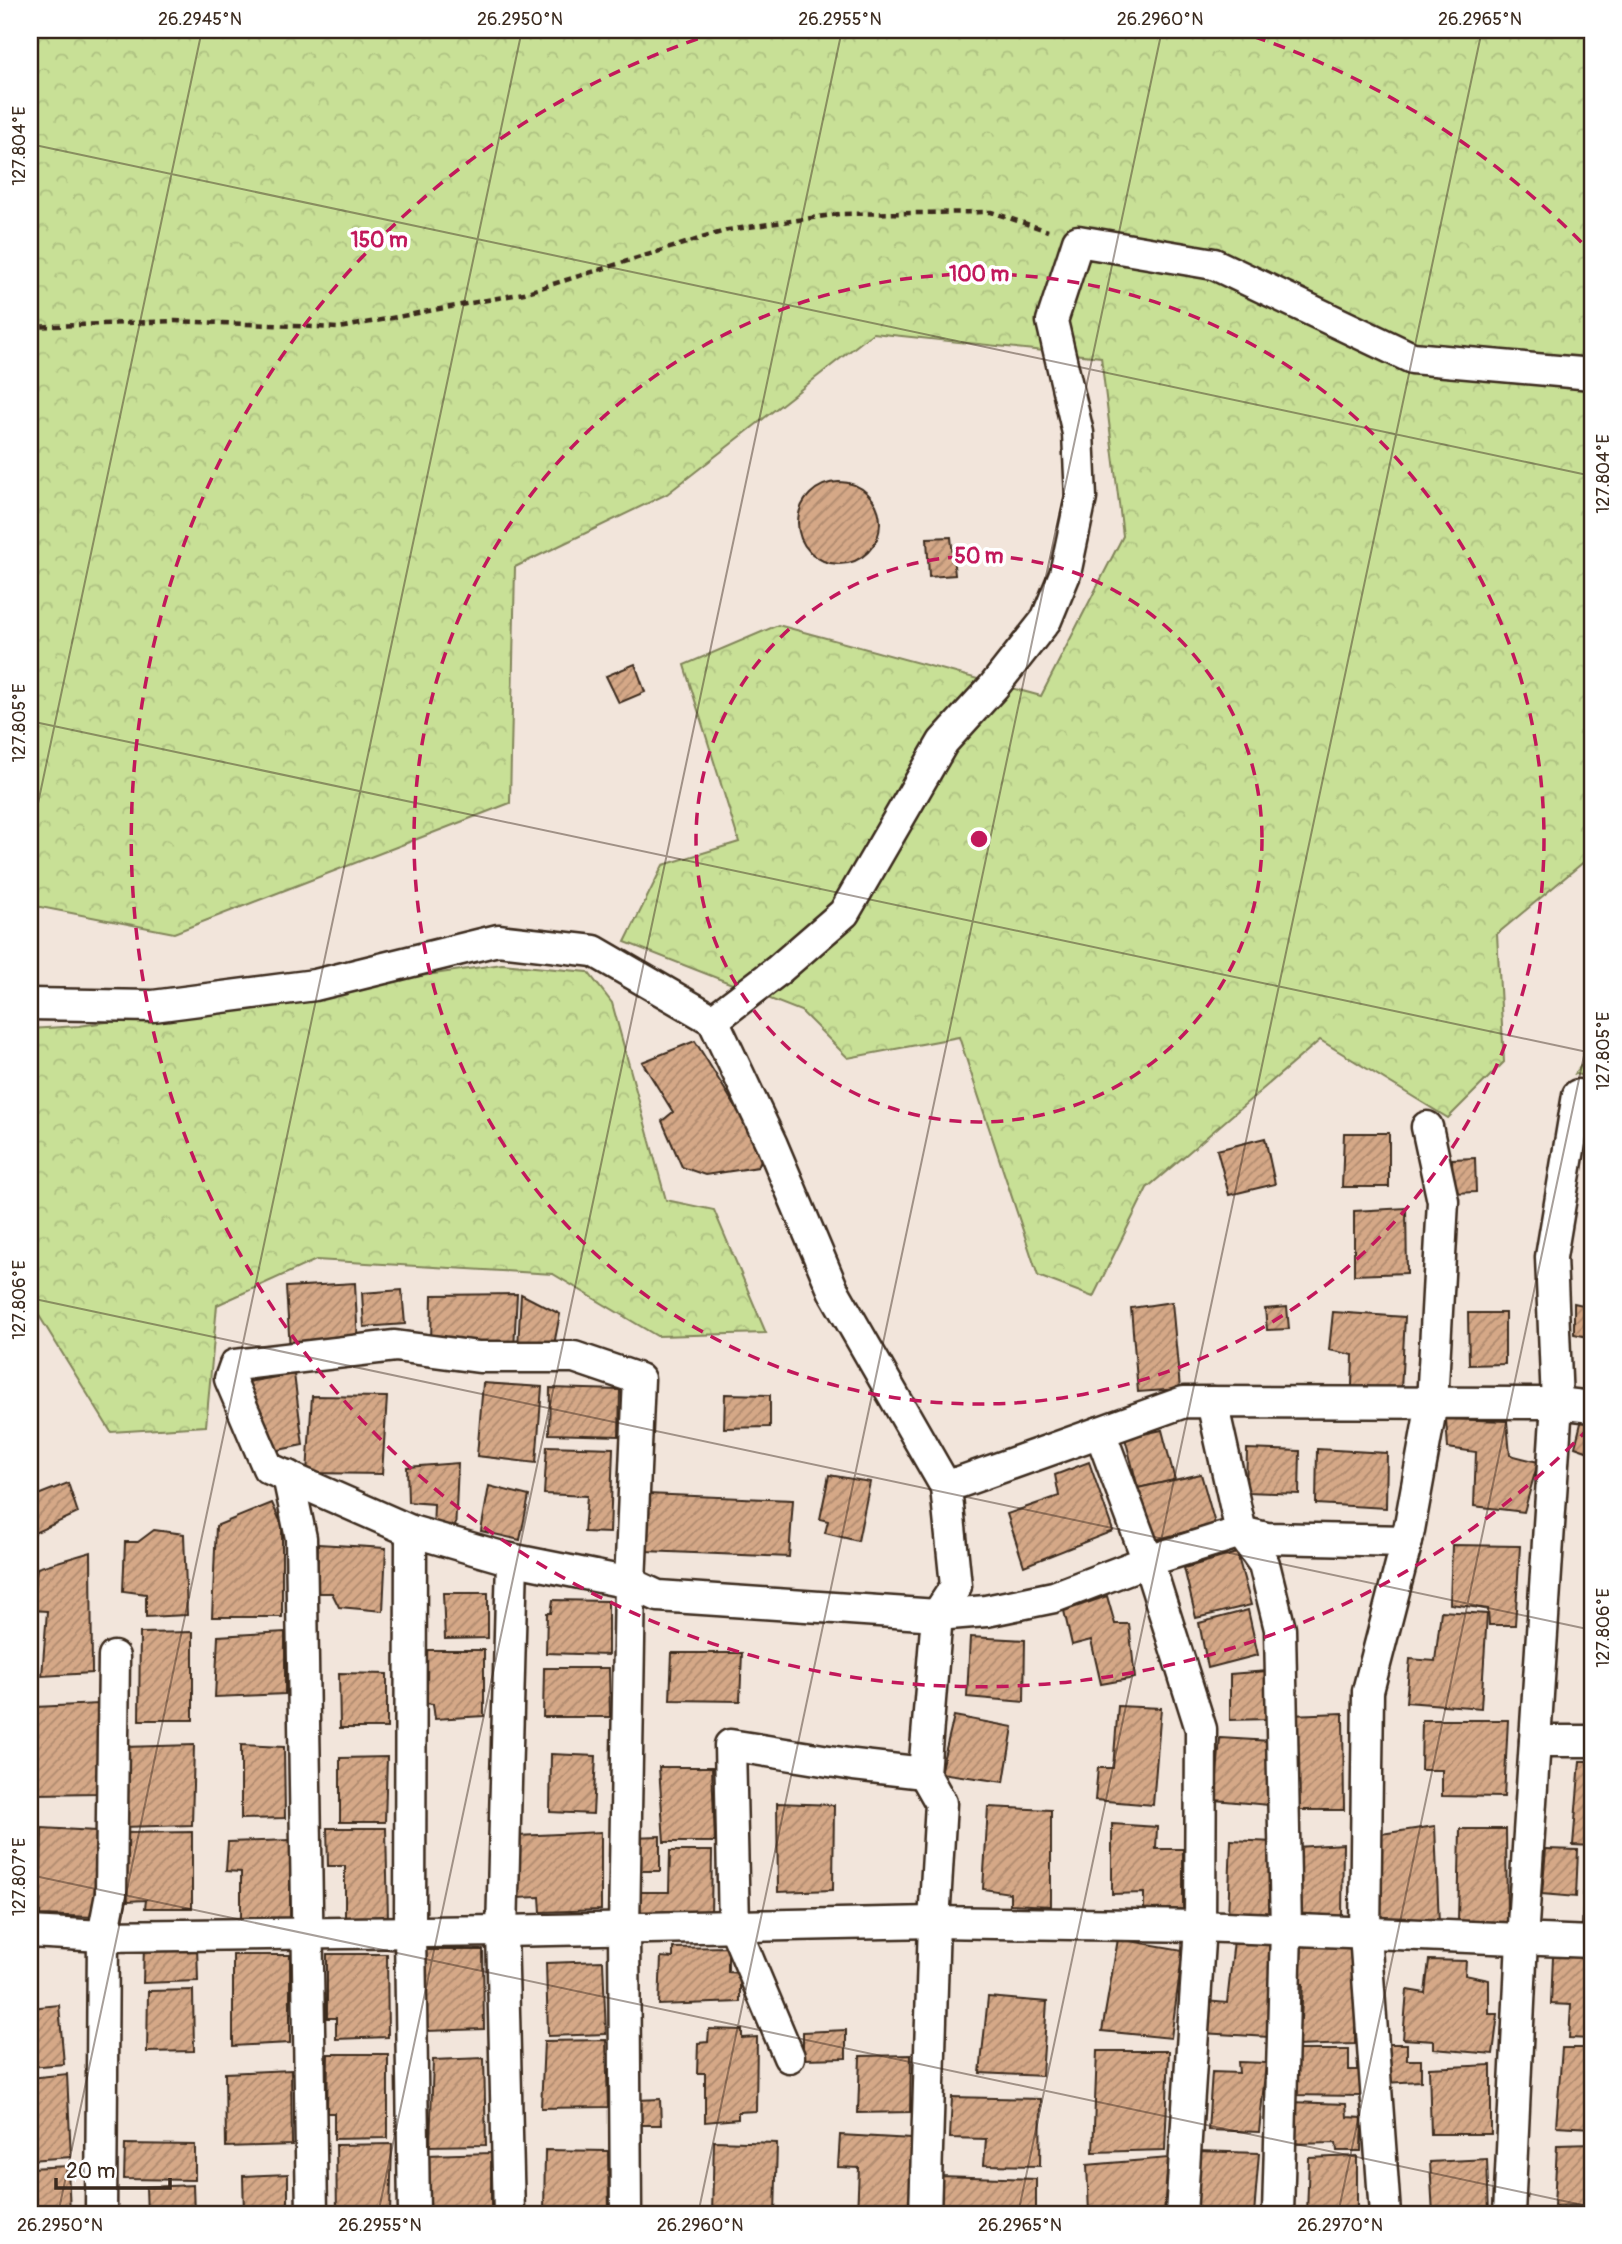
<svg xmlns="http://www.w3.org/2000/svg" width="1622" height="2244" viewBox="0 0 1622 2244" font-family="Pangolin,sans-serif">
<style>
.grass{fill:url(#grass-tufts);stroke:#82855a;stroke-width:2}
.forest{fill:url(#forest-crowns);stroke:#82855a;stroke-width:2}
.building{fill:url(#building-hatch);stroke:#3b2a1e;stroke-width:2}
.lines{fill:none;stroke-linecap:round;stroke-linejoin:round}
.street-casing{stroke:#3b2a1e;stroke-width:35}
.path{stroke:#3b2a1e;stroke-width:4.5;stroke-dasharray:7 5;stroke-linecap:butt}
.street{stroke:#fff;stroke-width:30}
.ticks{fill:none;stroke:#3b2a1e;stroke-width:2;stroke-opacity:0.45}
.ring{fill:none;stroke:#c2185b;stroke-width:3.5;stroke-dasharray:12 9}
.centre{fill:#c2185b;stroke:#fff;stroke-width:3.5}
.ring-label{font-size:21px;text-anchor:middle;font-weight:bold;fill:#c2185b;stroke:#fff;stroke-width:7;stroke-linejoin:round;paint-order:stroke}
.neatline{fill:none;stroke:#3b2a1e;stroke-width:2.5}
.ticks-label{font-size:18px;text-anchor:middle;fill:#3b2a1e}
</style>
<defs>
<pattern id="grass-tufts" width="24" height="20" patternUnits="userSpaceOnUse" patternTransform="scale(1.75)"><rect width="24" height="20" fill="#c8e096"/><path d="M3 7l-1-3M5 7V3M7 7l1-3M15 17l-1-3M17 17v-4M19 17l1-3" fill="none" stroke="#adc081"/></pattern>
<pattern id="forest-crowns" width="20" height="18" patternUnits="userSpaceOnUse" patternTransform="scale(1.75)"><rect width="20" height="18" fill="#c8e096"/><path d="M2 6a3 3 0 1 1 6 0M12 15a3 3 0 1 1 6 0" fill="none" stroke="#adc081"/></pattern>
<pattern id="building-hatch" width="6" height="6" patternUnits="userSpaceOnUse" patternTransform="scale(1.75)"><rect width="6" height="6" fill="#d5a887"/><path d="M-1 1l2-2M0 6l6-6M5 7l2-2" fill="none" stroke="#ae896e"/></pattern>
</defs>
<rect width="100%" height="100%" fill="#f2e5db"/>
<filter id="ink" filterUnits="userSpaceOnUse"><feTurbulence type="fractalNoise" baseFrequency=".0143" numOctaves="2"/><feDisplacementMap in="SourceGraphic" scale="14" xChannelSelector="R" yChannelSelector="G"/><feConvolveMatrix kernelMatrix="1 2 1 2 8 2 1 2 1" color-interpolation-filters="sRGB"/></filter>
<g filter="url(#ink)">
<path class="grass" d="M1592 1050V1077L1575 1074Z"/>
<g class="forest">
<path d="M30 30H1592V855L1497 934 1504 1062 1448 1118 1320 1040 1147 1188 1093 1297 1038 1276 959 1037 848 1058 801 1011 625 942 663 865 739 842 684 665 778 625 1041 696 1123 536 1101 357 873 333 667 494 515 567 510 803 174 933 30 905Z"/>
<path d="M502 964 588 972 612 1003 666 1200 714 1210 766 1333 657 1336 553 1274 316 1260 217 1305 206 1426 111 1432 30 1301V1029L79 1026Z"/>
</g>
<g class="building">
<circle cx="839" cy="523" r="41"/>
<path d="M951 537 955 575 929 577 927 538Z"/>
<path d="M635 664 645 692 619 703 606 676Z"/>
<path d="M695 1041 764 1153 758 1167 705 1175 682 1167 662 1121 673 1112 642 1062Z"/>
<path d="M1344 1133H1389V1187H1342Z"/>
<path d="M1265 1138 1275 1184 1229 1195 1217 1150Z"/>
<path d="M1475 1158 1476 1192 1453 1193 1452 1159Z"/>
<path d="M1406 1208 1407 1273 1354 1275V1211Z"/>
<path d="M355 1283 358 1345 290 1350 286 1287Z"/>
<path d="M402 1290 405 1324 364 1327 362 1293Z"/>
<path d="M517 1294 514 1348 431 1341 432 1295Z"/>
<path d="M521 1294 560 1314 553 1350 518 1347Z"/>
<path d="M1172 1302 1180 1389 1138 1392 1131 1308Z"/>
<path d="M1574 1303 1592 1307V1338L1574 1334Z"/>
<path d="M1287 1307 1289 1329 1267 1330 1265 1309Z"/>
<path d="M1333 1312 1405 1317 1401 1390 1352 1386 1353 1355 1329 1350Z"/>
<path d="M1468 1313H1505V1364L1469 1365Z"/>
<path d="M294 1374 303 1445 269 1452 242 1383Z"/>
<path d="M483 1383 542 1387 536 1463 477 1456Z"/>
<path d="M550 1388 620 1390 619 1436 549 1434Z"/>
<path d="M725 1394 770 1395V1427L724 1428Z"/>
<path d="M312 1396 387 1397 382 1474 307 1473Z"/>
<path d="M1583 1415 1592 1417V1453L1575 1447Z"/>
<path d="M1446 1419 1507 1421 1510 1455 1538 1462 1524 1512 1474 1506 1476 1452 1448 1448Z"/>
<path d="M1162 1430 1175 1480 1138 1488 1125 1438Z"/>
<path d="M547 1446 613 1448 610 1533 584 1532 587 1496 544 1494Z"/>
<path d="M1247 1449 1300 1451 1299 1494 1246 1492Z"/>
<path d="M1317 1449 1387 1453 1386 1508 1316 1504Z"/>
<path d="M1089 1462 1113 1531 1024 1566 1007 1514 1059 1496 1055 1475Z"/>
<path d="M458 1463 455 1534 433 1531 434 1504 408 1502 407 1467Z"/>
<path d="M1201 1474 1215 1524 1151 1541 1138 1488Z"/>
<path d="M829 1475 870 1482 858 1541 825 1533 828 1521 820 1519Z"/>
<path d="M68 1483 78 1513 30 1535V1498Z"/>
<path d="M489 1486 529 1496 520 1540 481 1531Z"/>
<path d="M647 1494 793 1500 789 1557 646 1551Z"/>
<path d="M272 1503 282 1525V1617H212L216 1526Z"/>
<path d="M154 1530 184 1534 187 1615 146 1617V1594L123 1591 125 1542H138Z"/>
<path d="M318 1544 386 1548 383 1611 339 1607 332 1593H317Z"/>
<path d="M1452 1545 1520 1546 1515 1625H1489L1488 1609 1450 1604Z"/>
<path d="M91 1552 92 1673 42 1676 47 1611 31 1610 37 1568Z"/>
<path d="M1237 1553 1251 1605 1196 1618 1184 1568Z"/>
<path d="M443 1593H488V1638L445 1639Z"/>
<path d="M1107 1596 1115 1624H1129L1135 1678 1101 1684 1091 1640 1072 1645 1064 1611Z"/>
<path d="M553 1600 608 1601V1655L546 1653 547 1613H551Z"/>
<path d="M1248 1610 1258 1655 1208 1668 1199 1623Z"/>
<path d="M1441 1611 1487 1614 1481 1708 1406 1702 1410 1659 1435 1661Z"/>
<path d="M193 1632V1720H139L140 1633Z"/>
<path d="M285 1632V1694L215 1697 218 1636Z"/>
<path d="M970 1637 1025 1640 1024 1702 967 1697Z"/>
<path d="M416 1650H484V1716L435 1719 433 1704 415 1702Z"/>
<path d="M672 1653H742L740 1701 670 1700Z"/>
<path d="M544 1668H609L610 1717H543Z"/>
<path d="M1267 1671 1269 1719 1230 1720V1674Z"/>
<path d="M339 1673 387 1674V1728H340Z"/>
<path d="M99 1704 98 1793 37 1794 35 1707Z"/>
<path d="M1118 1706 1161 1708 1153 1805 1095 1800 1098 1768H1113Z"/>
<path d="M1343 1713 1344 1810H1289V1715Z"/>
<path d="M954 1716 1013 1727 1004 1782 940 1773Z"/>
<path d="M1422 1720H1508L1504 1797 1442 1796V1770H1421Z"/>
<path d="M1220 1738 1271 1741 1268 1805 1215 1800Z"/>
<path d="M194 1745 192 1825 122 1827 123 1747Z"/>
<path d="M241 1745 284 1747 285 1818 241 1819Z"/>
<path d="M551 1754 596 1756 593 1814 550 1812Z"/>
<path d="M387 1757 385 1822H340V1758Z"/>
<path d="M1580 1761H1592V1846L1573 1845Z"/>
<path d="M659 1767H712L715 1842H664Z"/>
<path d="M777 1803 834 1805 833 1890 778 1892Z"/>
<path d="M988 1807 1051 1810V1906L1010 1904V1893L983 1889Z"/>
<path d="M1112 1824 1157 1827 1156 1849H1183V1909L1144 1910V1893L1112 1894Z"/>
<path d="M1435 1826 1439 1924 1376 1925 1374 1835Z"/>
<path d="M42 1828 96 1831 94 1917 40 1915Z"/>
<path d="M327 1828H386L388 1919 345 1920V1866H328Z"/>
<path d="M1460 1829H1506L1507 1922H1458Z"/>
<path d="M192 1832V1908H145L146 1900 128 1901 122 1833Z"/>
<path d="M601 1832V1910L541 1912 540 1897 516 1898 517 1836Z"/>
<path d="M660 1836V1871H629L630 1837Z"/>
<path d="M290 1840V1922H241V1872L226 1871 228 1842Z"/>
<path d="M1231 1840 1274 1842 1275 1918 1228 1917Z"/>
<path d="M1343 1844 1342 1917 1292 1916 1296 1847Z"/>
<path d="M1546 1849 1578 1850 1576 1897 1542 1894Z"/>
<path d="M670 1851H712L711 1917 633 1920V1892H669Z"/>
<path d="M1585 1869H1592V1929L1582 1928Z"/>
<path d="M1118 1939 1183 1950 1171 2038 1102 2031Z"/>
<path d="M1234 1940 1276 1941 1269 2037 1202 2033 1206 2001 1227 2003Z"/>
<path d="M144 1944 197 1945 198 1981 143 1983Z"/>
<path d="M1291 1946 1355 1948V2044L1295 2046 1298 2019H1301L1303 1984H1289Z"/>
<path d="M728 1947V1972L740 1973V2002L659 2005 661 1957 673 1958V1948Z"/>
<path d="M426 1950H483L484 2029 427 2031Z"/>
<path d="M327 1954H387L388 2037 336 2039V2018H327Z"/>
<path d="M233 1955H290V2043L233 2046Z"/>
<path d="M1553 1957H1592V2039L1569 2038 1571 2005 1551 2004Z"/>
<path d="M30 1958 35 1998 30 1999Z"/>
<path d="M1429 1960 1466 1961 1465 1975 1489 1980V2014H1498L1493 2054 1434 2049V2041L1403 2039 1407 1990 1425 1993Z"/>
<path d="M603 1961 606 2034 548 2036 546 1963Z"/>
<path d="M193 1990 194 2051 147 2052 148 1991Z"/>
<path d="M988 1997 1047 2002 1042 2076 980 2073Z"/>
<path d="M59 2005 64 2064 30 2067V2008Z"/>
<path d="M709 2029 742 2030V2038L757 2037 756 2111 738 2112V2119L705 2122V2073H697L698 2043 708 2042Z"/>
<path d="M846 2030V2058L803 2059V2032Z"/>
<path d="M606 2040 608 2107 541 2108 544 2041Z"/>
<path d="M1384 2044H1407V2060H1421V2081L1384 2083Z"/>
<path d="M1562 2048H1592V2128L1556 2126Z"/>
<path d="M1292 2050H1349V2070H1362L1360 2096 1290 2095Z"/>
<path d="M1097 2051H1169L1165 2150 1093 2152Z"/>
<path d="M328 2054H388V2138L334 2139V2113H327Z"/>
<path d="M911 2055 910 2112 858 2113 860 2056Z"/>
<path d="M484 2058 486 2145 430 2146 433 2060Z"/>
<path d="M1238 2062 1266 2063 1259 2132 1208 2130 1212 2072 1239 2073Z"/>
<path d="M1491 2065V2134H1431L1429 2068Z"/>
<path d="M291 2070 292 2145 226 2147 225 2073Z"/>
<path d="M67 2074 71 2157 30 2160V2078Z"/>
<path d="M952 2097 1041 2099 1040 2166 984 2165 986 2139 950 2138Z"/>
<path d="M660 2099 661 2125H637V2100Z"/>
<path d="M1291 2102 1346 2104 1347 2117 1362 2118 1361 2151H1337L1336 2143 1290 2144Z"/>
<path d="M840 2135 912 2139 911 2214H857L859 2168 838 2167Z"/>
<path d="M714 2141 777 2143 775 2214H712Z"/>
<path d="M125 2144 195 2145V2180L124 2179Z"/>
<path d="M392 2144 390 2214H337L336 2145Z"/>
<path d="M1592 2144V2205L1554 2206 1557 2145Z"/>
<path d="M545 2150 608 2151 609 2214H544Z"/>
<path d="M1197 2151 1259 2153 1254 2214H1193Z"/>
<path d="M491 2153V2214H445L427 2211V2155Z"/>
<path d="M1357 2156V2214H1307L1309 2158Z"/>
<path d="M1168 2158 1164 2214H1089L1087 2165Z"/>
<path d="M1487 2159 1489 2214H1433L1430 2162Z"/>
<path d="M68 2166 70 2214H30V2168Z"/>
<path d="M288 2174V2214H244L243 2176Z"/>
<path d="M940 2176 1036 2179V2214H939Z"/>
<path d="M193 2185 194 2214H147L146 2187Z"/>
</g>
<g class="lines">
<defs>
<g id="street">
<path d="M30 1004 153 1006 315 985 498 940 594 951 713 1020 772 1145 833 1290 946 1487 956 1586 937 1615 924 1773 941 1803 934 1922 925 2214"/>
<path d="M713 1020 777 971 844 913 943 742 994 686 1046 620 1065 574 1081 498 1078 433 1052 321 1078 241 1214 264 1412 358 1592 374"/>
<path d="M1212 1402 1241 1532 1264 1564 1280 1629 1286 1930 1278 2214"/>
<path d="M1100 1432 1148 1561 1201 1729 1200 1926 1181 2214"/>
<path d="M288 1476 301 1538 312 2214"/>
<path d="M946 1487 1184 1402 1557 1403 1592 1407"/>
<path d="M411 1531 410 1932 414 2214"/>
<path d="M1535 1741H1592"/>
<path d="M30 1932 103 1936 502 1931 934 1922 1200 1926 1592 1942"/>
<path d="M789 2057 734 1926 730 1745 854 1765 924 1773"/>
<path d="M101 2214 103 1936 111 1894 114 1657"/>
<path d="M509 2214 502 1931 512 1560"/>
<path d="M626 2214 624 1928 630 1583 639 1379 574 1357H479L395 1346 235 1365 230 1379 268 1468 411 1531 505 1558 630 1583 658 1596 937 1615 986 1611 1054 1597 1148 1561 1241 1532 1267 1538 1407 1541"/>
<path d="M1385 2214 1365 1934 1368 1691 1407 1541 1432 1403 1443 1201 1427 1127"/>
<path d="M1509 2214 1522 1940 1557 1403 1551 1257 1578 1095"/>
</g>
</defs>
<use href="#street" class="street-casing"/>
<path class="path" d="M30 327 175 321 339 328 524 293 728 230 839 214 991 212 1048 231"/>
<use href="#street" class="street"/>
</g>
</g>
<path class="ticks" d="M30 144 1592 476M30 721 1592 1053M30 841 202 30M30 1298 1592 1630M30 1875 1592 2207M58 2214 522 30M378 2214 842 30M698 2214 1162 30M1018 2214 1482 30M1338 2214 1592 1018"/>
<g class="ring">
<circle cx="979" cy="839" r="283"/>
<circle cx="979" cy="839" r="565"/>
<path d="M1589 1428A848 848 0 1 1 724 30M1234 30A848 848 0 0 1 1589 250"/>
</g>
<circle cx="979" cy="839" r="10" class="centre"/>
<g class="ring-label">
<text x="379" y="247">150 m</text>
<text x="979" y="281">100 m</text>
<text x="979" y="563">50 m</text>
</g>
<rect width="1622" height="2244" fill="none" stroke="#fff" stroke-width="77"/>
<path d="M56 2178v10h114v-10" fill="none" stroke="#3b2a1e" stroke-width="3.5"/>
<text x="66" y="2178" font-size="21" fill="#3b2a1e" stroke="#ffffff" stroke-width="5" paint-order="stroke">20 m</text>
<rect x="38" y="38" width="1546" height="2168" class="neatline"/>
<g class="ticks-label">
<text x="200" y="25">26.2945°N</text>
<text x="520" y="25">26.2950°N</text>
<text x="840" y="25">26.2955°N</text>
<text x="1160" y="25">26.2960°N</text>
<text x="1480" y="25">26.2965°N</text>
<text transform="translate(19 146) rotate(-90)" y="6">127.804°E</text>
<text transform="translate(1603 474) rotate(-90)" y="6">127.804°E</text>
<text transform="translate(19 723) rotate(-90)" y="6">127.805°E</text>
<text transform="translate(1603 1051) rotate(-90)" y="6">127.805°E</text>
<text transform="translate(19 1300) rotate(-90)" y="6">127.806°E</text>
<text transform="translate(1603 1628) rotate(-90)" y="6">127.806°E</text>
<text transform="translate(19 1877) rotate(-90)" y="6">127.807°E</text>
<text x="60" y="2231">26.2950°N</text>
<text x="380" y="2231">26.2955°N</text>
<text x="700" y="2231">26.2960°N</text>
<text x="1020" y="2231">26.2965°N</text>
<text x="1340" y="2231">26.2970°N</text>
</g>
</svg>
